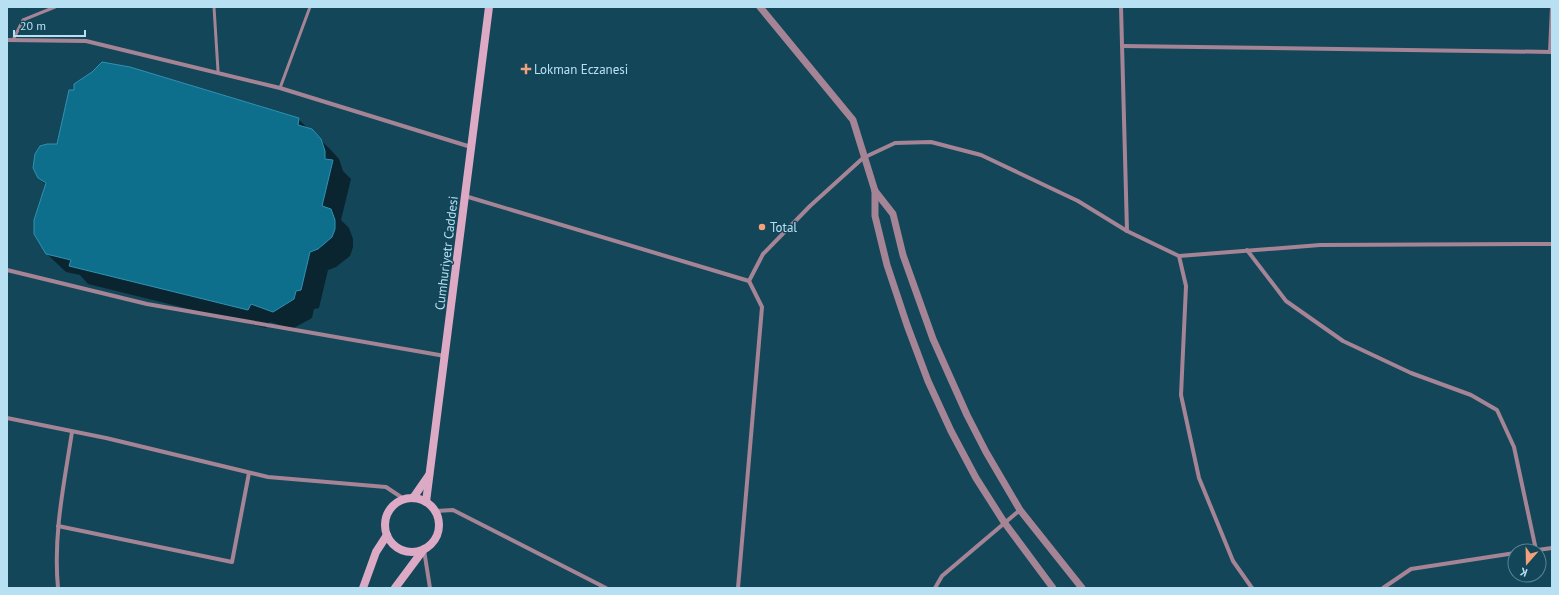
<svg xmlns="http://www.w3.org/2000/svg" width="1559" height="595" viewBox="0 0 1559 595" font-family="'PT Sans',sans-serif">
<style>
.shadow{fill:#0007}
.building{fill:#0e6f8d;stroke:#3091b3}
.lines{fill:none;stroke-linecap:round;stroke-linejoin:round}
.service{stroke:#a48495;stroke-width:3}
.minor{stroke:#a48495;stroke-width:4}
.tertiary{stroke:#a48495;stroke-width:7}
.secondary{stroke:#dcaac4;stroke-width:8}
.poi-dot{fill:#f1a17c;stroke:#134658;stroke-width:1.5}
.labels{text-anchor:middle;stroke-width:3;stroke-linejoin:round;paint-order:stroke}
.poi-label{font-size:13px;fill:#b7e1f3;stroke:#134658;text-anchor:start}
.street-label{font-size:13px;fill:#b7e1f3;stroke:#134658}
</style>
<rect width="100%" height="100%" fill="#134658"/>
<path class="shadow" d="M298 119 330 149 339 159 343 171 351 179 341 220 349 228 353 239V247L350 256 336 267 328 270 319 308 314 309 312 318 292 329 270 322 266 328 88 284 80 275 66 272 47 254 46 185 38 178 58 145Z"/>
<path class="building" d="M102 62 130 67 299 118 298 125 312 129 321 139 325 151V159L333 160 322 206 331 209 335 220V229L332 237 318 249 310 252 301 290 296 291 294 299 273 312 251 304 248 310 69 266 71 260 46 254 34 234V220L46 183 38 178 33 168 35 154 40 146 47 144H57L69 90H74V84L92 72Z"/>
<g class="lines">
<g class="service">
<path d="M214 7 218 71"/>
<path d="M13 40 23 20 55 7"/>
<path d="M280 88 310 7"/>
</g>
<g class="minor">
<path d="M1121 7 1127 231"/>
<path d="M7 40 86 41 280 88 471 147"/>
<path d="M1122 46 1552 52"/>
<path d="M1550 52 1552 7"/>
<path d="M465 196 749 281 763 254 810 206 863 158 895 143 931 142 981 155 1078 201 1127 231 1179 256 1186 286 1181 395 1199 478 1233 561 1252 588"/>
<path d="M1247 250 1286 301 1343 341 1411 373 1471 395 1497 410 1514 447 1536 550"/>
<path d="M1179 256 1320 245 1552 244"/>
<path d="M7 270 147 304 445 356"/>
<path d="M7 418 106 438 268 477 386 487 404 499"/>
<path d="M436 511 453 510 606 588"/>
<path d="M58 526 232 562 249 473"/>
<path d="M424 550 430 588"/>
<path d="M1530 551 1552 548"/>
<path d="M58 588C53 535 64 484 72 432"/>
<path d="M738 588 762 307 749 281"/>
<path d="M935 588 942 576 1020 510"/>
<path d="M1383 588 1411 569 1515 553"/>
</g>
<g class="tertiary">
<path d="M760 7 853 120 875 191V216L887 265 907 325 928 381 951 431 976 478 1004 522 1053 588"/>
<path d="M875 191 893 214 903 255 933 339 967 415 986 452 1020 510 1082 588"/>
</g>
<g class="secondary">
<circle cx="412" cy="525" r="27"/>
<path d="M413 498 429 475"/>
<path d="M426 502 489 7"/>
<path d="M363 588 376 552 387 535"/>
<path d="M395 588 424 549"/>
</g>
</g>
<g class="poi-dot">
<path d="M524 63h4v4h4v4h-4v4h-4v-4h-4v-4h4z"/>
<circle cx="762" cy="227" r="4"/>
</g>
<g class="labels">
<g class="poi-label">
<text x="534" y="74">Lokman Eczanesi</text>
<text x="770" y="232">Total</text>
</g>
<g class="street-label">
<text transform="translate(446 253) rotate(-83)" y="5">Cumhuriyetr Caddesi</text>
</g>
</g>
<rect width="1559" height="595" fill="none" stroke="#b7e1f3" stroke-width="16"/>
<g transform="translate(1527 563) rotate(200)"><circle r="19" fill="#134658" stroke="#558496"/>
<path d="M0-3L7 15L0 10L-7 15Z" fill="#f1a17c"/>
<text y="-6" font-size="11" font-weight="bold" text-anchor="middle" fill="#b7e1f3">K</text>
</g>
<path d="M14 30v6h71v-6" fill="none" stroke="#b7e1f3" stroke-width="2"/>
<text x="20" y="30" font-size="12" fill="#b7e1f3" stroke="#134658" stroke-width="3" paint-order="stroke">20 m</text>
</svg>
